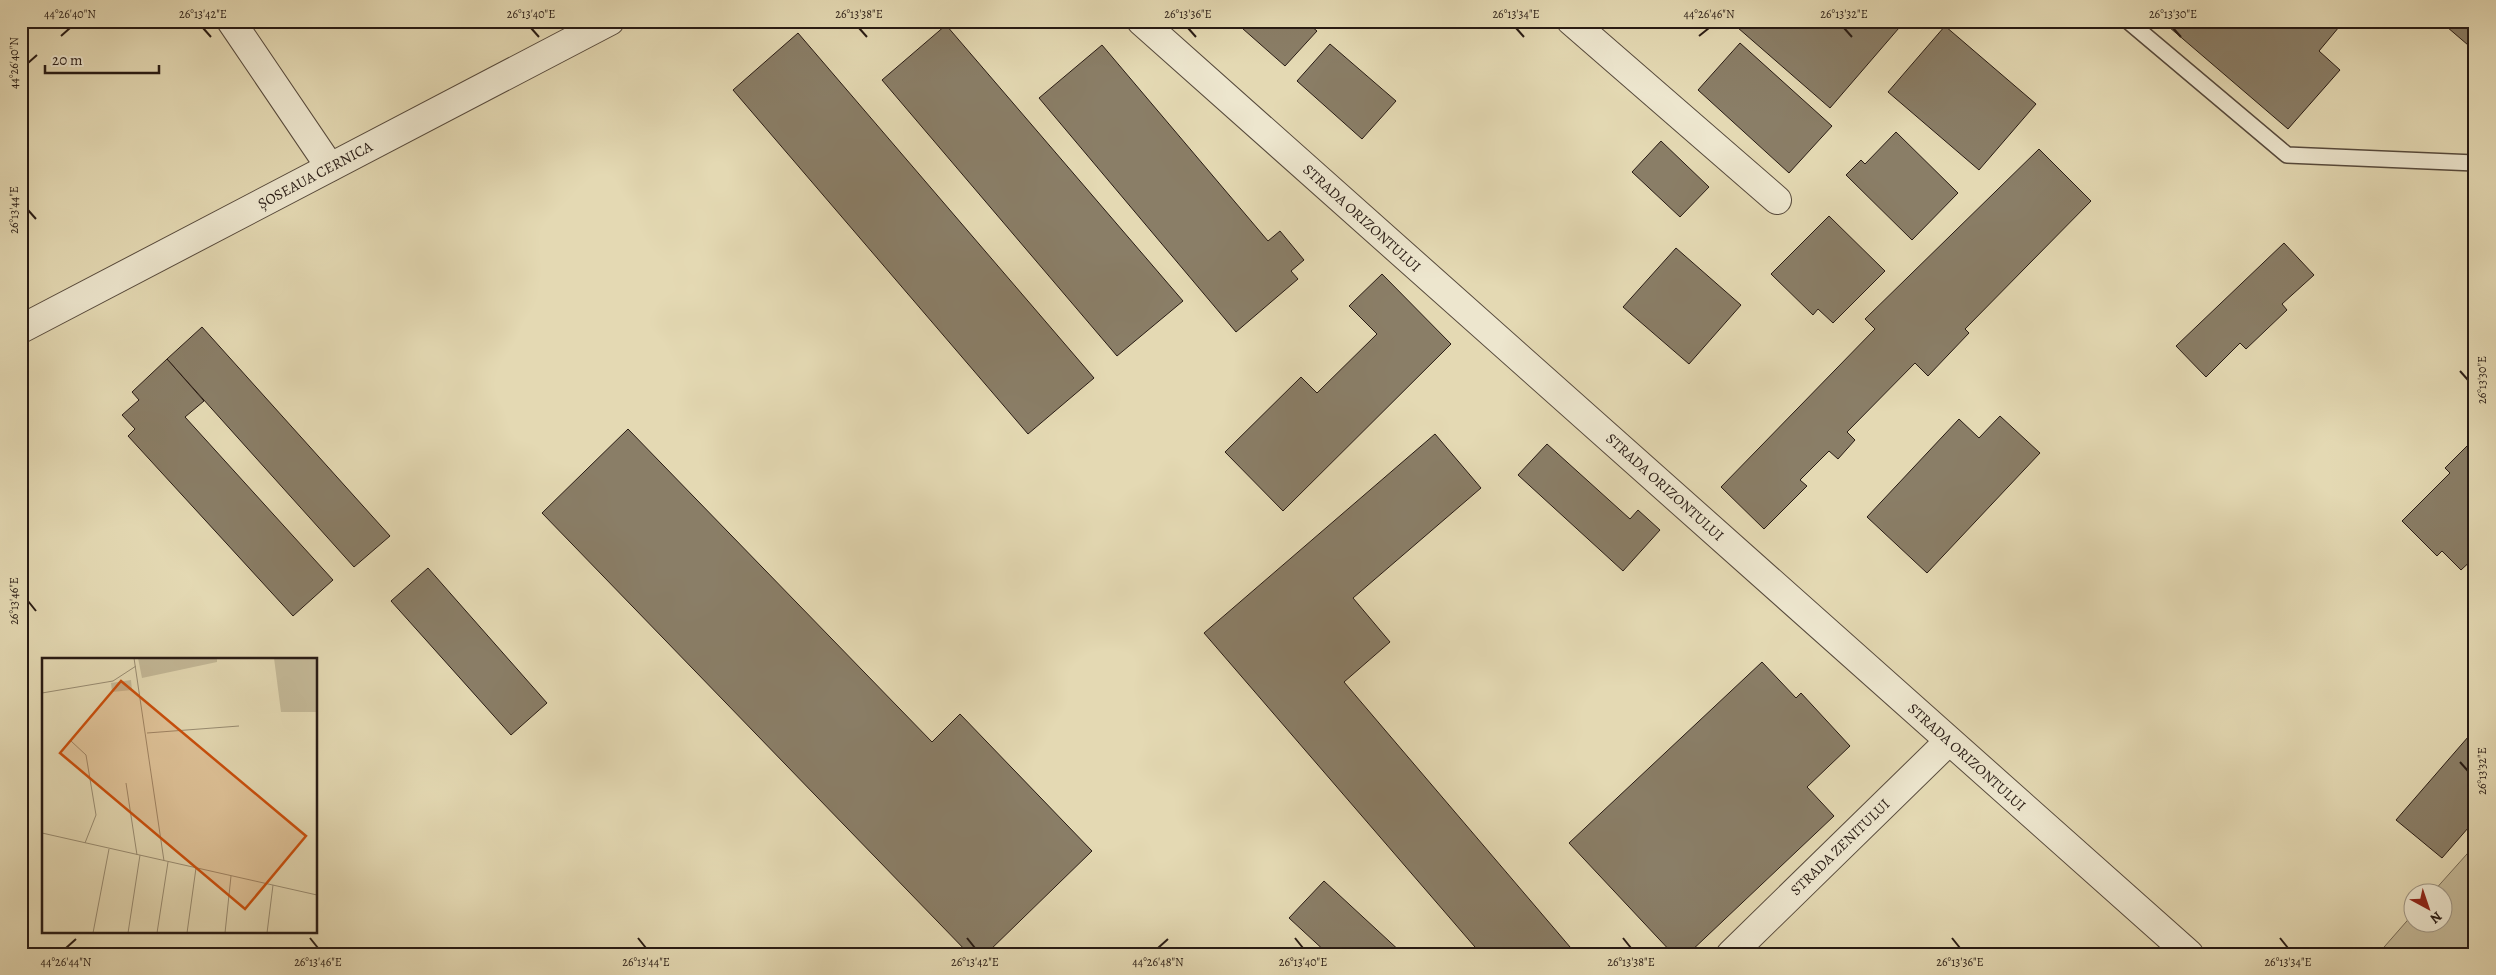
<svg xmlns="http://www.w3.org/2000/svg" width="2496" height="975" viewBox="0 0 2496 975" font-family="Alegreya,serif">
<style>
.green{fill:#c4b998;stroke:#766a56}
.building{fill:#8a7e67;stroke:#281b14}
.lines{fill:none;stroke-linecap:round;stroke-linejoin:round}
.service-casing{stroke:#574a3c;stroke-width:18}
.minor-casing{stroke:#574a3c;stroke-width:30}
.tertiary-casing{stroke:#574a3c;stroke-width:30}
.service{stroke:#ede6ce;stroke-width:15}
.minor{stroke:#ede6ce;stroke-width:28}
.tertiary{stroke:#ede6ce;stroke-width:28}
.ticks{fill:none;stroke:#281b14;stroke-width:2}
.labels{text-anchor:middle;stroke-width:5;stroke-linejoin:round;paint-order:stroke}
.street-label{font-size:15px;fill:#281b14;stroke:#ede6ce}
.inset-road{fill:none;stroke:#998d73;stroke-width:1}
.view{fill:#cb500d;fill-opacity:0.15;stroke:#cb500d;stroke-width:2.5}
.inset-edge{fill:none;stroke:#281b14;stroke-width:2.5}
.neatline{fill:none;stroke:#281b14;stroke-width:2}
.ticks-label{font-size:12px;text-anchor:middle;fill:#281b14}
</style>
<rect width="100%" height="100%" fill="#e4d9b3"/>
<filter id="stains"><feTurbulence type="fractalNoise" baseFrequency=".004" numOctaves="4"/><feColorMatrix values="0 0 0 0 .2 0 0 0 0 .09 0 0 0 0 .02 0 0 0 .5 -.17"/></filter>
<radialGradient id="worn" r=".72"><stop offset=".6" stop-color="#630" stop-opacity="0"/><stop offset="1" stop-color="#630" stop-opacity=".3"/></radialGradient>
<path class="green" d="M2475 845V954H2378L2413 914 2414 922H2444V892H2433Z"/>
<g class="building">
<path d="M1234 21H1305L1317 31 1285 66Z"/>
<path d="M1730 21H1905L1830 108Z"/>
<path d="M2162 21H2344L2319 51 2340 70 2288 129Z"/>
<path d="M2440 21H2475V51Z"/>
<path d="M946 25 1183 301 1117 356 882 80Z"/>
<path d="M1945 26 2036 104 1979 170 1888 92Z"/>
<path d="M798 33 1094 378 1028 434 733 90Z"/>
<path d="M1740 43 1832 126 1789 173 1698 90Z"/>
<path d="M1330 44 1396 101 1362 139 1297 81Z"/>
<path d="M1102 45 1268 241 1280 231 1304 260 1291 271 1298 279 1236 332 1039 98Z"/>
<path d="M1896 132 1958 193 1912 240 1846 175 1861 160 1865 164Z"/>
<path d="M1661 141 1709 187 1680 217 1632 172Z"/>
<path d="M2039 149 2091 201 1965 329 1969 333 1928 376 1915 363 1847 432 1855 440 1838 459 1829 451 1800 480 1807 486 1764 529 1721 487 1875 329 1865 319Z"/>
<path d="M1829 216 1885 271 1833 323 1818 309 1813 315 1771 274Z"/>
<path d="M2284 243 2314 275 2282 304 2287 310 2246 349 2240 343 2206 377 2176 346Z"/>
<path d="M1676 248 1741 305 1689 364 1623 307Z"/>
<path d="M1382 274 1451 344 1283 511 1225 452 1301 377 1317 393 1377 334 1349 306Z"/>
<path d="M202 327 390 536 354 567 167 359Z"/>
<path d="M167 359 204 401 185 417 333 580 293 616 128 436 135 429 122 415 139 400 132 392Z"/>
<path d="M2000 416 2040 453 1927 573 1867 517 1959 419 1979 438Z"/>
<path d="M628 429 932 742 960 714 1092 851 986 954H969L542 513Z"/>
<path d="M1435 434 1481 488 1353 598 1390 642 1344 682 1576 954H1481L1204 633Z"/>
<path d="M2475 438V557L2461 570 2442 551 2437 556 2402 521 2450 473 2445 468Z"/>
<path d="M1547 444 1630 519 1638 510 1660 530 1623 571 1518 475Z"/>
<path d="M428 568 547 703 511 735 391 601Z"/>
<path d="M1762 662 1796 698 1801 693 1850 746 1807 787 1834 816 1688 954H1673L1569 843Z"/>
<path d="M2475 729V820L2442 858 2396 820Z"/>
<path d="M1324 881 1403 954H1328L1289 918Z"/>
</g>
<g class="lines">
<defs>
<path id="service" d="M2128 21 2287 155 2475 163"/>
<g id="minor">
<path d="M231 21 330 167"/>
<path d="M1141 21 2189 954"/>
<path d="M1571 21 1777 200"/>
<path d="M1731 954 1949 741"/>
</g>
<path id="tertiary" d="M21 329 610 21"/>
</defs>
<use href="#service" class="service-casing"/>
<use href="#minor" class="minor-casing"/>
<use href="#tertiary" class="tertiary-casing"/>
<use href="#service" class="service"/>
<use href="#minor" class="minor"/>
<use href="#tertiary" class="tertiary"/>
</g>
<path class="ticks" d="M203 28 211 37M531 28 539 37M859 28 867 37M1188 28 1196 37M1516 28 1524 37M1844 28 1852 37M2173 28 2181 37M61 36 70 28M1699 36 1709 28M28 63 37 55M28 210 36 219M2460 371 2468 380M28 601 36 611M2460 762 2468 771M310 938 318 948M638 938 646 948M967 938 975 948M1295 938 1303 948M1623 938 1631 948M1952 938 1960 948M2280 938 2288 948M66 948 76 939M1158 948 1168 939"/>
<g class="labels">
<g class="street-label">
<text transform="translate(315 175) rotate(-28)" y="5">ȘOSEAUA CERNICA</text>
<text transform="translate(1362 218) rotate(42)" y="5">STRADA ORIZONTULUI</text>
<text transform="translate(1665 487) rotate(42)" y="5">STRADA ORIZONTULUI</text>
<text transform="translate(1967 757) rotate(42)" y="5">STRADA ORIZONTULUI</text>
<text transform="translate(1840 847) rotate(-44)" y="5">STRADA ZENITULUI</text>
</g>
</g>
<g transform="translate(42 658)">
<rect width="275" height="275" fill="#e4d9b3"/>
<path d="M96 0H175V4L100 20ZM232 0H275V54H239ZM89 22 90 32 70 34 69 25Z" fill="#c4b998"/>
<path class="inset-road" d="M92 0 122 203M0 35 71 23 94 8M105 75 197 68M29 83 44 97 54 157 43 185M84 125 95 197M0 175 275 237M51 275 67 191M86 275 98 197M115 275 126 204M145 275 154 210M183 275 189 218M225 275 231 227"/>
<path class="view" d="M79 23 264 178 203 251 18 95Z"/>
<rect width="275" height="275" class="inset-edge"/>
</g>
<rect width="2496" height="975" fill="none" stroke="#e4d9b3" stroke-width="55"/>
<g transform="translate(2428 908) rotate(140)"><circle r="24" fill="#ede6ce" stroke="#9e9584"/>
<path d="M0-4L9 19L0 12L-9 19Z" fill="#8f2418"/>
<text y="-8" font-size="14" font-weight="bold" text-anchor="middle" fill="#281b14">N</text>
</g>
<path d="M45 65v8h114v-8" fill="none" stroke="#281b14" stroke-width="2.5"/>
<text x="52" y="65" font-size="15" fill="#281b14" stroke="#ede6ce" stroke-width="4" paint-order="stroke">20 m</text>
<rect x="28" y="28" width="2440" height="920" class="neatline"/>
<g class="ticks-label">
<text x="70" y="18">44°26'40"N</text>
<text x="203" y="18">26°13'42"E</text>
<text x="531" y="18">26°13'40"E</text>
<text x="859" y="18">26°13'38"E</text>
<text x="1188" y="18">26°13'36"E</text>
<text x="1516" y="18">26°13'34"E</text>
<text x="1709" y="18">44°26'46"N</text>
<text x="1844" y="18">26°13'32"E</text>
<text x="2173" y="18">26°13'30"E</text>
<text transform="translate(14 63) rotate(-90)" y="4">44°26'40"N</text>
<text transform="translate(14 210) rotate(-90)" y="4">26°13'44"E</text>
<text transform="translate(2482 380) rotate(-90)" y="4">26°13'30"E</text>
<text transform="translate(14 601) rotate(-90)" y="4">26°13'46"E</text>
<text transform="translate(2482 771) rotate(-90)" y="4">26°13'32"E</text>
<text x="66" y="966">44°26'44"N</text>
<text x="318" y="966">26°13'46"E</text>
<text x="646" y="966">26°13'44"E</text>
<text x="975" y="966">26°13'42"E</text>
<text x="1158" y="966">44°26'48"N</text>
<text x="1303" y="966">26°13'40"E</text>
<text x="1631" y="966">26°13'38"E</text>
<text x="1960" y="966">26°13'36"E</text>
<text x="2288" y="966">26°13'34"E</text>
</g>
<rect width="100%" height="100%" filter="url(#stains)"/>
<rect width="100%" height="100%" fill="url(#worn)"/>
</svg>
